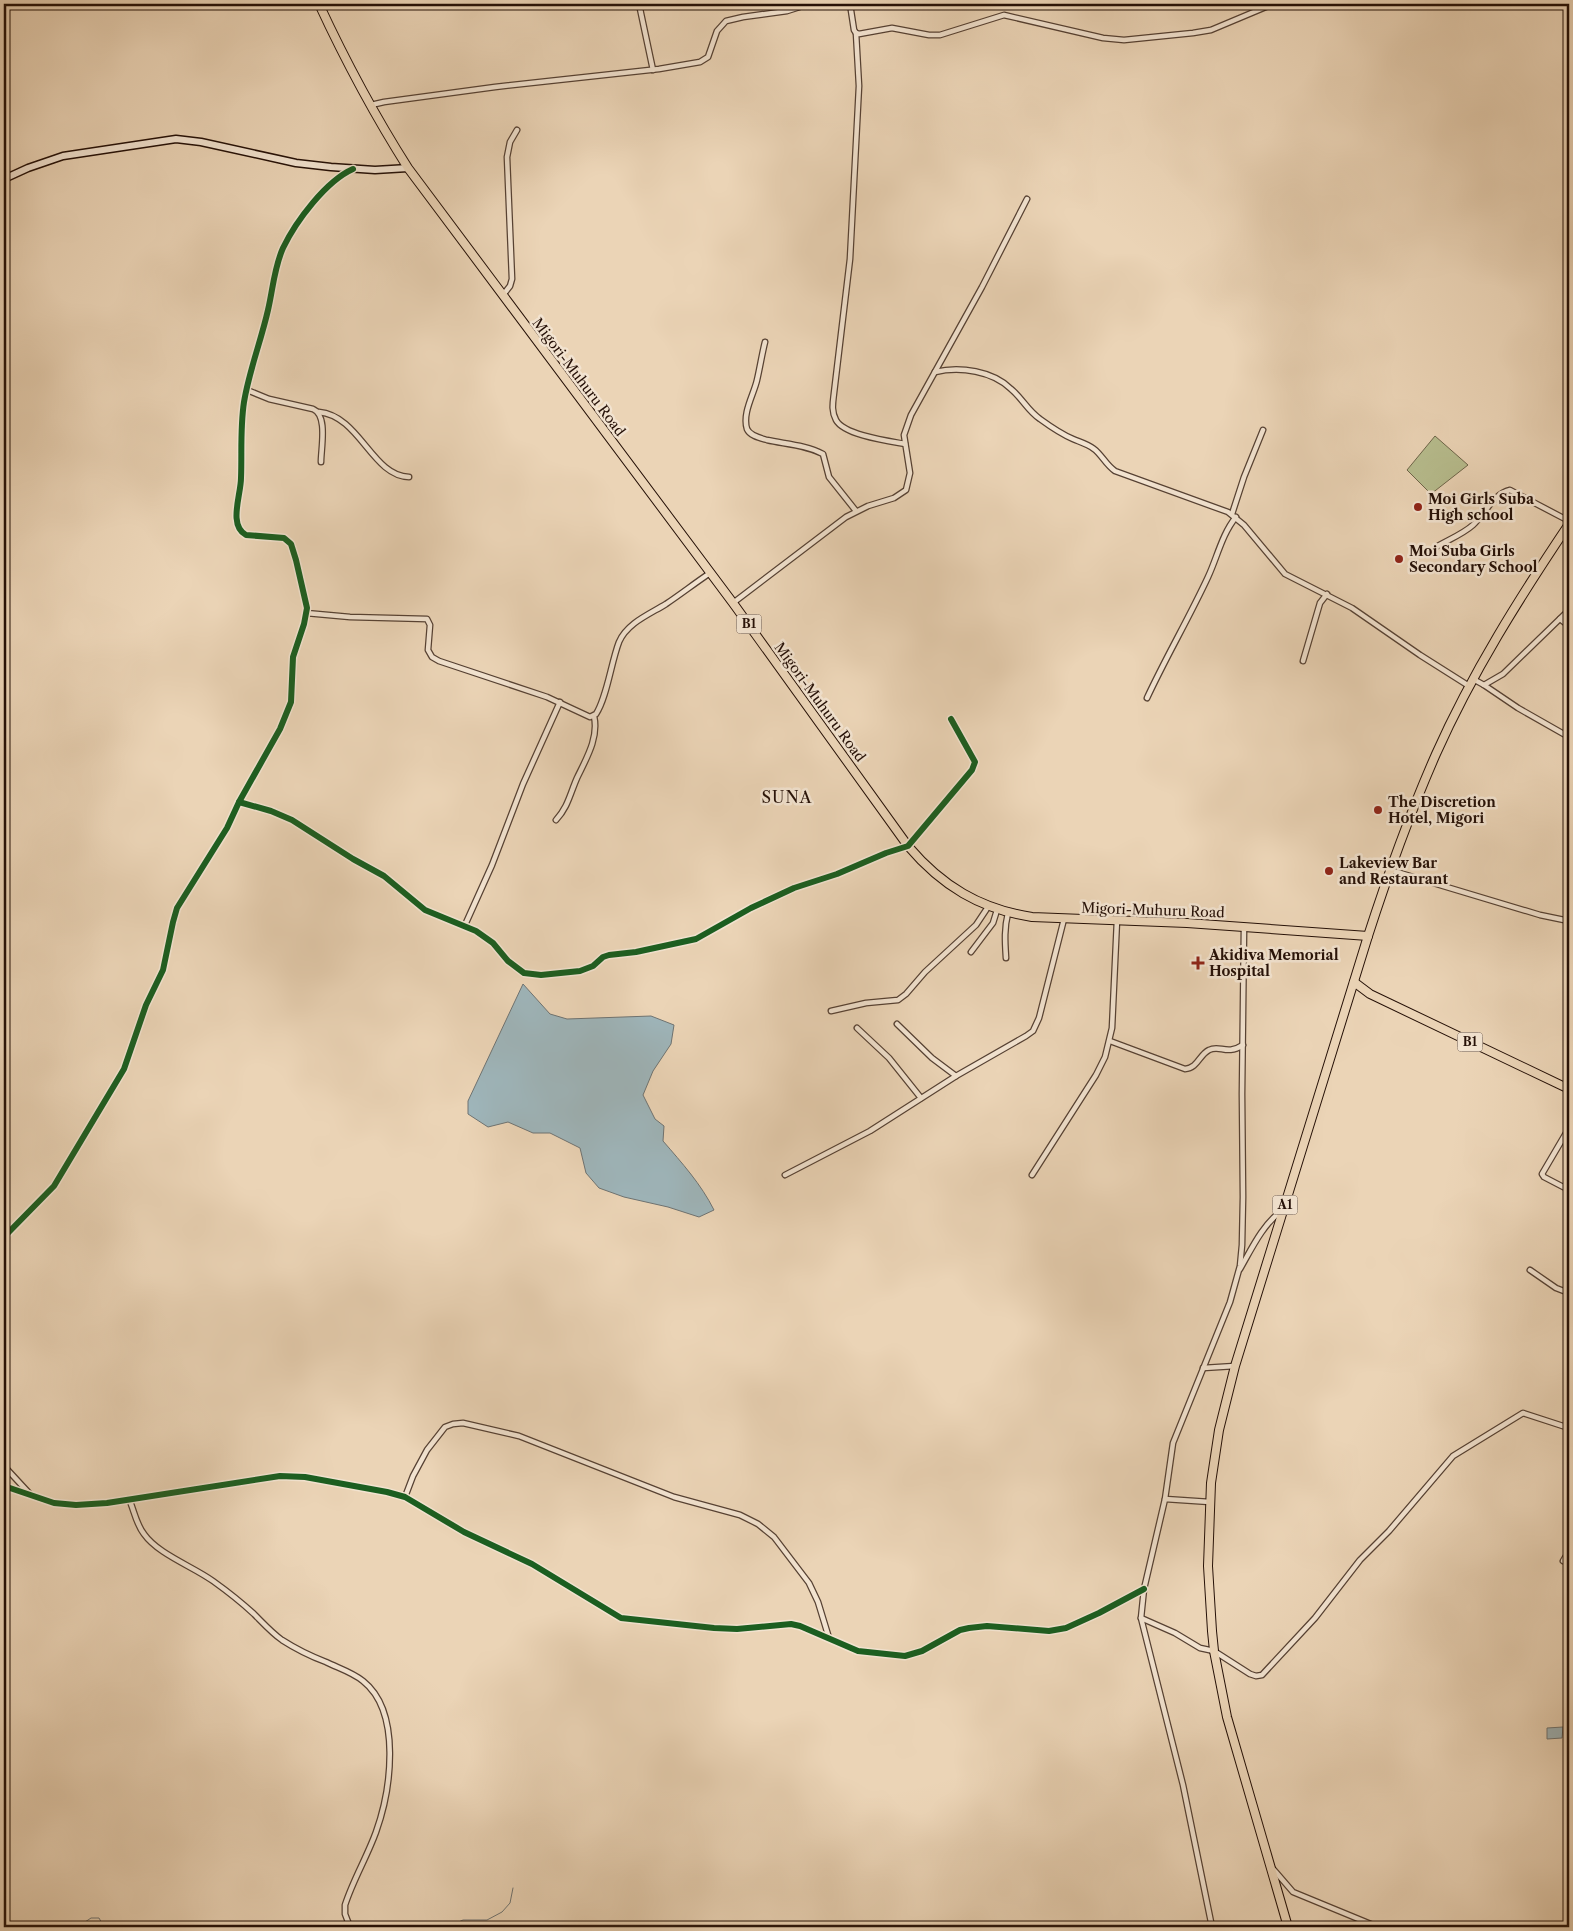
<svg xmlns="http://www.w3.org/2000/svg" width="1573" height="1931" viewBox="0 0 1573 1931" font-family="'Libre Caslon Text',serif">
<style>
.green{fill:#b7bd8e;stroke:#6e664a}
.water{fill:#9eb5ba;stroke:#6e7372}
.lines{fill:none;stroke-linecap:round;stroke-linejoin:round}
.stream{stroke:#6e7372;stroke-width:1}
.minor-casing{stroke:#564133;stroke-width:7}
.secondary-casing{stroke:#251007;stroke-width:9}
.trunk-casing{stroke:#251007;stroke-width:10}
.minor{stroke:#f2e3d0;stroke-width:4.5}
.secondary{stroke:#f2e3d0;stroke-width:6}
.trunk{stroke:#ebd4b6;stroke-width:8}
.cycleway-casing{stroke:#f2e3d0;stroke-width:9}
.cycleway{stroke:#1b5e20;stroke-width:6}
.poi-dot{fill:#8f2418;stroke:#f2e3d0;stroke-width:2}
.labels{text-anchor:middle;stroke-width:5;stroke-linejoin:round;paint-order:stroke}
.shield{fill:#f2e3d0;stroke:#624f43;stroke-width:1}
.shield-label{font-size:12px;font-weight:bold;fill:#251007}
.street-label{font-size:14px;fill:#251007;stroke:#f2e3d0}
.poi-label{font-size:14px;font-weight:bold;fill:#251007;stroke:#f2e3d0;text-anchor:start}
.quarter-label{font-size:16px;letter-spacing:1px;fill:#251007;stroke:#f2e3d0}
</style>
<rect width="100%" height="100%" fill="#ebd4b6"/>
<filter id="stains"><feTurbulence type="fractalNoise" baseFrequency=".004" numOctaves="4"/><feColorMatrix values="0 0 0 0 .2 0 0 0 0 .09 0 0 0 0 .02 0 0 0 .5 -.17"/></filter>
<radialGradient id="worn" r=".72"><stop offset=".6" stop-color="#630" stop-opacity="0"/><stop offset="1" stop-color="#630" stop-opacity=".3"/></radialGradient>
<path class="green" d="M1435 436 1468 465 1431 494 1407 470Z"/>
<g class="water">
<path d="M523 984 550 1014 567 1019 651 1016 674 1025 671 1044 653 1071 643 1095 655 1119 664 1126 663 1141C682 1163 701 1184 714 1210L699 1217 668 1207 624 1197 599 1188 586 1173 580 1148 550 1133H533L508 1122 488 1127 468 1114V1101Z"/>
<path d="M1563 1727 1562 1738 1547 1739V1728Z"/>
</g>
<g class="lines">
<g class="stream">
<path d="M81 1927 82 1924 91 1918H99L104 1927"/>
<path d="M424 1927 452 1925 463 1920H487L502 1912 510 1903 513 1888"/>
</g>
<defs>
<g id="minor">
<path d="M639 4 653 70"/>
<path d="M850 4 854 30 856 33 859 34 892 28 929 35H940L1004 15 1103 38 1124 40 1193 33 1211 30 1273 4"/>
<path d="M856 33 859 86 850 259 834 393C833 402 831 411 836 420 844 435 888 441 905 444"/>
<path d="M371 105 384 102 495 87 659 69 700 62 708 57 717 31 726 21 743 17 787 11 809 4"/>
<path d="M503 295 510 286 512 279 507 157 510 142 517 130"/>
<path d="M765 342C762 354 760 367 757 380 754 394 742 413 747 429 750 436 760 438 767 440 785 444 806 445 823 454L829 477 856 511"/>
<path d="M935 372C960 366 993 371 1011 389 1022 398 1028 411 1040 419 1051 427 1061 434 1073 439 1080 442 1088 444 1094 449 1102 455 1106 465 1115 471L1228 512 1244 525 1285 574 1352 608 1420 655 1469 686"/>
<path d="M247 390 269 399 313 409C328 415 321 448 321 462"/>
<path d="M319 412C360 416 372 476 409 477"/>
<path d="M1232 514 1244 477 1263 430"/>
<path d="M1436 547C1448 540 1463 534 1473 525 1486 513 1493 494 1510 490L1569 521"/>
<path d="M733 603 846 517 868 506 894 498 906 490 910 473 904 435 911 415 982 287 1027 199"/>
<path d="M306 613 350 617 427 619 430 625 428 650 432 657 439 661 547 697 590 717 596 714C607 697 611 663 619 642 627 623 650 614 666 604 681 594 695 583 710 573"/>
<path d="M1560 619 1569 626"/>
<path d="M1303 661 1320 603 1327 594"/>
<path d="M1473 679 1484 685 1503 674 1569 610"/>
<path d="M1484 685 1518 708 1569 737"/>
<path d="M1147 698C1166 657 1189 618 1208 577 1217 558 1222 534 1236 517"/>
<path d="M239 802 271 811 292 820 353 859 384 876 425 910 476 931 493 943 508 961 524 973 541 975 580 971 593 966 603 957 609 955 636 952 696 939 751 908 794 888 837 874 886 853 908 846 972 770 975 762 951 719"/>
<path d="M556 820C568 807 570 794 577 778 586 759 599 738 594 716"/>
<path d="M1390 870 1540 915 1569 921"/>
<path d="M465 925 492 865 523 784 560 702"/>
<path d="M971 952 993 923 997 910"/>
<path d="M1006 958C1005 942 1004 929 1008 913"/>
<path d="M831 1011 866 1003 898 1000 906 994 925 972 976 925 988 907"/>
<path d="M897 1024 932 1058 956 1076"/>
<path d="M857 1028 889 1058 921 1098"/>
<path d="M1110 1041 1185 1069C1198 1068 1199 1055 1209 1050 1220 1044 1226 1056 1243 1045"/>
<path d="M1569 1128 1542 1174 1544 1177 1569 1190"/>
<path d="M785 1175 870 1131 956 1076 1026 1036 1033 1031 1039 1018 1064 919"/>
<path d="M1032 1175 1096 1075 1105 1057 1112 1028 1117 920"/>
<path d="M4 1237 54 1186 124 1069 146 1005 163 970 173 922 177 908 227 828 239 802 280 729 291 702 293 657 304 624 307 608 296 560 291 544 284 538 246 535C228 525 241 495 241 478 242 453 240 428 244 403 249 371 261 342 268 311 273 290 274 269 283 249 294 223 326 181 351 170"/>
<path d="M1240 1269C1252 1248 1262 1226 1281 1211"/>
<path d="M1530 1270 1556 1288 1569 1293"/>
<path d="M1203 1368 1235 1366"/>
<path d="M4 1466 29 1493"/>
<path d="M4 1486 54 1503 76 1505 107 1503 280 1476 305 1477 387 1492 405 1497 464 1532 532 1564 621 1618 714 1628 737 1629 791 1624 800 1626 858 1651 905 1656 922 1651 960 1630 969 1628 987 1626 1049 1631 1066 1628 1099 1613 1144 1589"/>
<path d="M405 1497 413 1476 427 1450 445 1427 453 1424 463 1423 519 1436 674 1497 740 1515 758 1524 774 1537 809 1583 818 1602 829 1638"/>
<path d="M129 1499C134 1510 136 1524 144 1534 158 1554 192 1566 213 1581 227 1591 241 1602 254 1614 263 1623 272 1633 282 1640 296 1649 310 1656 326 1662 338 1668 352 1672 363 1681 402 1712 391 1790 376 1832 367 1857 353 1880 345 1905V1914L350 1927"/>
<path d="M1165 1499 1173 1443 1230 1302 1240 1266 1242 1245 1243 1197 1242 1094 1244 927"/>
<path d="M1210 1502 1165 1499 1144 1589 1141 1618 1183 1785 1212 1927"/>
<path d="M1563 1561 1569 1551"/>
<path d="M1141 1618 1175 1633 1200 1648 1214 1651 1250 1674 1256 1676 1262 1675 1315 1618 1360 1560 1389 1531 1453 1456 1523 1413 1569 1428"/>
<path d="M1274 1870 1293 1892 1378 1927"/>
</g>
<path id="secondary" d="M4 179 28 168 63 156 176 139 201 142 296 163 331 167 375 170 408 168"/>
<g id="trunk">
<path d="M319 4C345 60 375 116 408 168L733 603 908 846C942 886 980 909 1032 917L1187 923 1368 936"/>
<path d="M1354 982 1370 994 1569 1089"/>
<path d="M1288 1927 1227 1717 1214 1651 1212 1631 1208 1566 1211 1483 1219 1430 1235 1366 1368 936C1388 874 1410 813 1436 754 1472 673 1520 597 1569 524"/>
</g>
</defs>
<use href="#minor" class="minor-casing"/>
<use href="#secondary" class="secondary-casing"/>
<use href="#trunk" class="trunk-casing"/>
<use href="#minor" class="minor"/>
<use href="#secondary" class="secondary"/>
<use href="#trunk" class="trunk"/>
<defs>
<g id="cycleway">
<path d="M239 802 271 811 292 820 353 859 384 876 425 910 476 931 493 943 508 961 524 973 541 975 580 971 593 966 603 957 609 955 636 952 696 939 751 908 794 888 837 874 886 853 908 846 972 770 975 762 951 719"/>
<path d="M4 1237 54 1186 124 1069 146 1005 163 970 173 922 177 908 227 828 239 802 280 729 291 702 293 657 304 624 307 608 296 560 291 544 284 538 246 535C228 525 241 495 241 478 242 453 240 428 244 402 249 371 261 341 268 310 273 289 274 268 283 248 296 221 326 181 353 169"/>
<path d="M4 1486 54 1503 76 1505 107 1503 280 1476 305 1477 387 1492 405 1497 464 1532 532 1564 621 1618 714 1628 737 1629 791 1624 800 1626 858 1651 905 1656 922 1651 960 1630 969 1628 987 1626 1049 1631 1066 1628 1099 1613 1144 1589"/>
</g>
</defs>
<use href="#cycleway" class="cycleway-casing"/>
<use href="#cycleway" class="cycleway"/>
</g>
<g class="poi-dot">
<circle cx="1418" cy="507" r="5"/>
<circle cx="1399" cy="559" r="5"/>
<circle cx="1378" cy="810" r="5"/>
<circle cx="1329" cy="871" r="5"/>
<path d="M1195.5 955.5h5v5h5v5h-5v5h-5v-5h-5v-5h5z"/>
</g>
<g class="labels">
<g class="shield">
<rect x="736.5" y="614.5" width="25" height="19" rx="4"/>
<rect x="1457.5" y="1032.5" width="25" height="19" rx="4"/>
<rect x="1272.5" y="1195.5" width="25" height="19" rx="4"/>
</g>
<g class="shield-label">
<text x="749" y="628">B1</text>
<text x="1470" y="1046">B1</text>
<text x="1285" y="1209">A1</text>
</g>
<g class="street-label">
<text transform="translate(579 377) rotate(53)" y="5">Migori-Muhuru Road</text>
<text transform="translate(820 702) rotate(54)" y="5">Migori-Muhuru Road</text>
<text transform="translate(1153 910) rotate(2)" y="5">Migori-Muhuru Road</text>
</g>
<g class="poi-label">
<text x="1428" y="504">Moi Girls Suba<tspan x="1428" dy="16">High school</tspan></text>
<text x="1409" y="556">Moi Suba Girls<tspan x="1409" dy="16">Secondary School</tspan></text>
<text x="1388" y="807">The Discretion<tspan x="1388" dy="16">Hotel, Migori</tspan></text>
<text x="1339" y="868">Lakeview Bar<tspan x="1339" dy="16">and Restaurant</tspan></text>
<text x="1209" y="960">Akidiva Memorial<tspan x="1209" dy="16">Hospital</tspan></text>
</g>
<g class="quarter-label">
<text x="787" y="803">SUNA</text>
</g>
</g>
<rect width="1573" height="1931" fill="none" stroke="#ebd4b6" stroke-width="20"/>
<rect x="5" y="5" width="1563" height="1921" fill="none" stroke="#251007" stroke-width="2.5"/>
<rect x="10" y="10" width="1553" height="1911" fill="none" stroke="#251007"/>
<rect width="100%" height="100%" filter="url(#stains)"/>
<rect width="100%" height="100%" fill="url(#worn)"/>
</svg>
